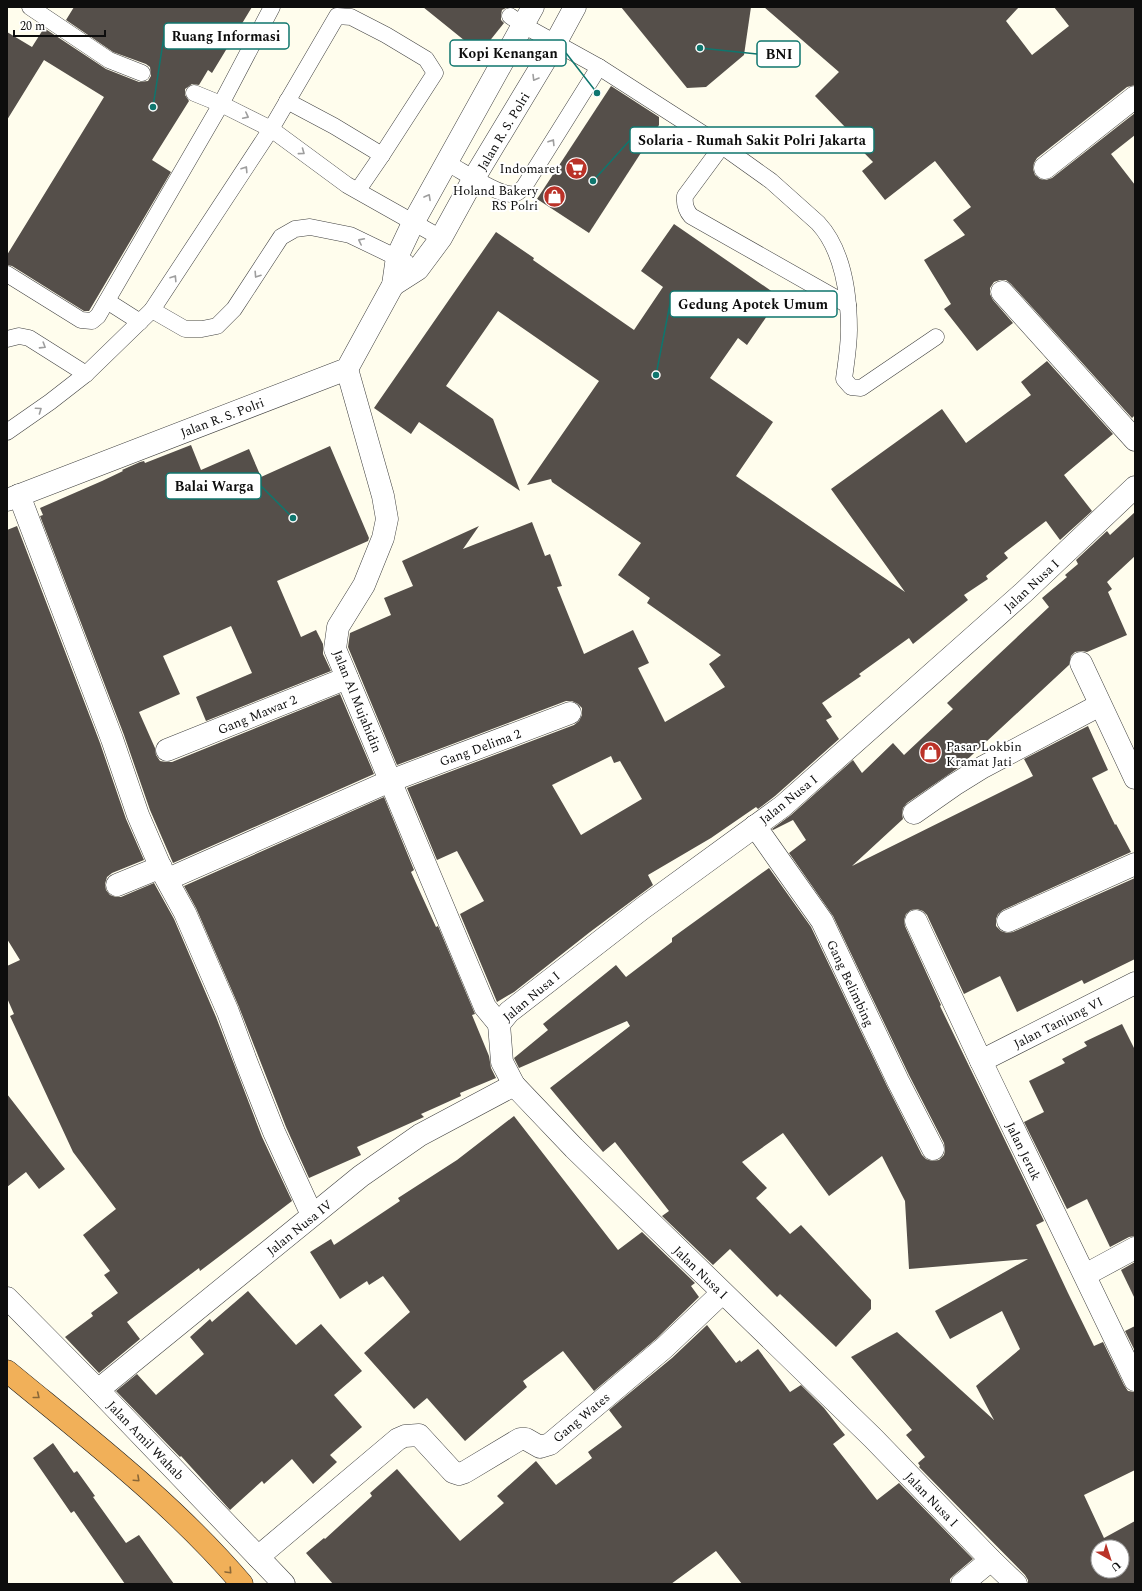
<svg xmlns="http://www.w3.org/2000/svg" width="1142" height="1591" viewBox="0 0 1142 1591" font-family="Spectral,serif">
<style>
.building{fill:#554f4a;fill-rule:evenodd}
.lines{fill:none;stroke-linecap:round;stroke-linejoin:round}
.service-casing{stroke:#404040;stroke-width:17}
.minor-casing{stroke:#404040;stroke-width:23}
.motorway-casing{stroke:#1e1e1e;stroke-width:23}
.service{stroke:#fff;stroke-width:16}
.minor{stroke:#fff;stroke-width:22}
.motorway{stroke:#f1b059;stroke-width:22}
.oneway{stroke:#9e9e9e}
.oneway2{stroke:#8a6737}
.labels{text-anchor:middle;stroke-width:4;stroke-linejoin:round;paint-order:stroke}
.street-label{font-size:13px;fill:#0d0d0d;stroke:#fff}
.poi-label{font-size:13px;fill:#0d0d0d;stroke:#fff;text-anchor:end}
.leader{fill:none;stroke:#0f766e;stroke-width:1.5}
.callout-dot{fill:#0f766e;stroke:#fff;stroke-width:1.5}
.callout{fill:#fff;stroke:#0f766e;stroke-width:1.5}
.callout-label{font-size:14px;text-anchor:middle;font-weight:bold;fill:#0d0d0d}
</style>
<rect width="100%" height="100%" fill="#fffded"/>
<g class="building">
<path d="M74 7H252L212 73 208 70 199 85 192 84 185 89V95L189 101 152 160 171 172 89 311H84L12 266 7 265V255L104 97 44 60 7 120V32L32 47 44 28 106 69 139 82 148 81 151 76 150 67 146 64 113 52 66 20Z"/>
<path d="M423 7H508L502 10 501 15V20L504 23 480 53Z"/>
<path d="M621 7H751L744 55 706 87 687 88Z"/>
<path d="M764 7H1019L1006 21 1032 55 1069 26 1054 7H1135V85L1127 87 1037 158 1034 163 1033 169 1035 175 1040 179 1046 180 1052 178 1135 113V135L1111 154 1135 185V415L1132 418 1011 284 1006 280H1000L994 282 990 288V294L993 300 1013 323 977 351 944 309 951 304 924 260 965 235 953 220 971 207 935 161 885 200 862 171 873 162 842 130 845 127 815 96 839 72Z"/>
<path d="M611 86 659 117V125L589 233 537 199Z"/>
<path d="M674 224 780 297 747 345 738 338 710 378 773 422 736 476 905 592 831 489 942 409 966 443 1031 395 1021 382 1047 361 1113 434 1064 475 1092 511 1060 540 1046 521 1004 553 1008 558 986 576 988 579 964 595 968 600 913 644 909 638 859 674 861 676 822 703 832 717 826 720 839 739 775 796 758 809 756 807 711 838 648 875 653 885 590 932 514 992 497 1002 460 914 484 901 457 851 437 860 407 788 574 725 579 721 582 715V708L578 704 572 701H566L397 765 348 647 350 633 391 615 384 598 413 586 402 561 479 526 463 549 532 522 545 556 550 554 562 586 557 587 584 654 633 630 649 663 638 668 665 722 725 687 709 664 721 655 647 603 650 598 618 575 641 543 552 482 551 479 527 485 599 381 498 311 446 386 493 419 520 491 419 422 411 434 374 408 496 232 534 258 533 260 634 330 663 287 641 271ZM611 756 614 763 620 761 642 799 581 835 552 785Z"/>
<path d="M191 445 201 470 249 449 261 477 330 446 369 538 368 541 277 581 301 637 316 630 323 644V654L331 671 206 721 196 697 252 673 231 626 163 656 180 694 139 712 155 748 156 755 160 761 166 762H172L340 694 374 774 173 863 150 810 124 735 40 516 43 515 40 508 102 481 123 471 122 470 140 462 144 461 145 463Z"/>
<path d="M1135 512V556L1107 582 1112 589 1108 592 1127 635 1087 652 1082 651 1075 652 1071 656 1069 665 958 768 907 803 903 808 902 814 903 819 852 866 1033 776 1024 759 1088 726 1108 770 1092 778 1115 825 1116 824 1131 852 1003 910 998 914 996 919V926L1001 931 1007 933 1013 932 1135 878V959L1084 984 1082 980 1017 1012 1000 976 964 994 927 915 923 911 917 909 911 910 906 914 904 920 905 926 941 1005 940 1006 1044 1221 1036 1225 1068 1293 1094 1346 1103 1342 1124 1385 1128 1391 1135 1392V1470L1084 1495 1104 1538 1135 1521V1584H1028V1580L1025 1575 919 1467 920 1466 918 1463 925 1457 906 1435 912 1430 851 1357 897 1332 994 1420 976 1386 1020 1349 1002 1311 950 1339 935 1311 1028 1259 909 1269 905 1201 882 1156 829 1196 783 1133 742 1162 767 1188 756 1198 790 1234 801 1225 871 1300V1309L836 1347 780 1294 777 1297 730 1249 713 1265 662 1216 669 1211 615 1142 603 1152 550 1088 630 1026 627 1021 519 1068 514 1058 548 1030 543 1024 616 965 626 977 672 942V938L769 868 811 927 887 1086 922 1155 926 1159 932 1161 939 1160 944 1155 945 1150 944 1143 909 1075 833 916 789 853 806 840 793 820 773 830 772 829 791 815 853 760 862 773 893 743 904 755 953 709 947 703 1049 607 1042 598 1067 577 1065 575 1078 564 1076 560 1107 531 1110 535ZM1098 1547H1122V1571H1098Z"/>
<path d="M17 526 100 743 126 819 144 860 112 873 107 877 105 884 106 890 110 895 116 897H121L154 883 174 919 216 1017 262 1137 292 1201 200 1271 199 1268 127 1322 140 1339 99 1373 65 1337 93 1316 91 1313 118 1293 104 1275 110 1271 83 1235 116 1209 73 1152 10 1016 14 1014 7 998V966L20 960 7 939V530Z"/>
<path d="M384 797 414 870 411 872 436 927 438 926 475 1014 472 1015 489 1056 491 1068 496 1078 460 1093 461 1096 421 1114 424 1117 357 1147 361 1155 309 1178 286 1127 239 1007 196 908 184 886Z"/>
<path d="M1122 1024 1135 1050V1236L1129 1237 1110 1247 1087 1199 1067 1209 1024 1122 1044 1112 1029 1081 1065 1063 1062 1059 1087 1046 1084 1042Z"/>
<path d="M7 1094 65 1169 39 1189 26 1172 7 1187Z"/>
<path d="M514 1116 618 1250 642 1232 695 1283 691 1286 699 1297 656 1339 594 1391 563 1351 523 1381 527 1387 465 1441 427 1398 414 1409 364 1353 410 1312 383 1276 369 1285 367 1281 340 1299 310 1252 331 1239 334 1245 400 1201 398 1198 457 1160Z"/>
<path d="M1135 1262V1299L1121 1270Z"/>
<path d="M248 1291 296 1345 321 1324 362 1371 334 1395 362 1427 330 1455 337 1462 313 1484 292 1459 264 1484 262 1481 230 1510 181 1456 180 1457 116 1391 137 1374 156 1395 204 1354 190 1337 210 1319 212 1322Z"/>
<path d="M707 1325 736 1363 740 1360 741 1362 758 1349 790 1392 801 1385 824 1408 845 1435 833 1444 877 1500 899 1483 973 1559 954 1575 950 1579V1584H742L716 1551 671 1584H333L306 1553 324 1538 325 1539 372 1496 370 1493 397 1469 460 1541 504 1503 497 1496 536 1461 556 1485 592 1458 588 1452 622 1427 609 1410 672 1358Z"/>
<path d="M1135 1326V1351L1125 1331Z"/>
<path d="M53 1443 74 1473 77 1471 95 1496 93 1497 126 1543 139 1535 174 1584H125L74 1511 71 1513 33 1458Z"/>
</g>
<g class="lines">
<defs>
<g id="service">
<path d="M30 7 109 60 142 73"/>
<path d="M510 16 523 25 599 67 722 146 771 181 818 223C843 250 849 295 849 330 849 346 846 363 844 379L851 387 861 388 936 337"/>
<path d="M194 93 221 104 271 129 347 185 441 238"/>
<path d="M287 101 334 126 382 155"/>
<path d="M722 146 685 196C684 205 686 210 691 216L848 305"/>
<path d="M447 163C461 170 500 197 514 194 518 193 521 190 524 187L599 67"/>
<path d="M7 274 81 320 92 321 98 316 221 104 272 7"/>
<path d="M107 301 140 322"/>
<path d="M152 310 185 329H202L217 326 234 309 281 237 295 229 310 227 350 235 406 262"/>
<path d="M7 339 19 336 29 338 86 374"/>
<path d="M7 432 50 402 86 374 152 310 271 129 337 16 351 17 386 35 426 59 435 73 382 155 358 190"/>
</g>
<g id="minor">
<path d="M1045 168 1135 97"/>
<path d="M393 285 418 269 441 238 474 178 556 42 575 7"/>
<path d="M1002 292 1135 440"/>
<path d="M347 369 383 496 387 519 383 538 364 585 338 627 335 649 485 1007 499 1024"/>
<path d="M19 495 112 739 138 815 163 873 185 913 228 1012 246 1061 274 1132 312 1215"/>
<path d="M7 500 347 369 393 285 397 257 413 223 533 7"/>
<path d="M1081 663 1135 778"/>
<path d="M167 750 347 678"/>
<path d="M914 813 954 785 983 767 1100 705"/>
<path d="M755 826 822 921 898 1081 933 1149"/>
<path d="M168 879 390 781 570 713"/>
<path d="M117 885 161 867"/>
<path d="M916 921 981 1061 1135 1380"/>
<path d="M1008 921 1135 864"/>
<path d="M981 1061 1135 983"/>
<path d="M1085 1275 1135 1248"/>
<path d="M7 1298 98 1390 284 1584"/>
<path d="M98 1390 361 1176 420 1135 514 1085"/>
<path d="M258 1557 398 1439 405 1436 419 1435 453 1472 459 1474 465 1472 520 1439H526L540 1447 550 1444 664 1348 722 1293"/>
<path d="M962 1584 991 1560"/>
<path d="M1016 1584 991 1560 873 1438 574 1148 514 1085 502 1062 499 1024 509 1012 643 908 783 806 1024 592 1135 487"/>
</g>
<path id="motorway" d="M7 1371C88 1438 173 1503 242 1584"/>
</defs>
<use href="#service" class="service-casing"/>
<use href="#minor" class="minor-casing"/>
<use href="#motorway" class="motorway-casing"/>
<use href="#service" class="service"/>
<use href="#minor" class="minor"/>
<use href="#motorway" class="motorway"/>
</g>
<defs><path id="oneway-chevron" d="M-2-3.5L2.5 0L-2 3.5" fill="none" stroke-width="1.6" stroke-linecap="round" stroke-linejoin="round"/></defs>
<g class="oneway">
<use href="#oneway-chevron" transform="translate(535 78) rotate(121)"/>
<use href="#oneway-chevron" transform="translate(246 116) rotate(27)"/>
<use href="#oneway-chevron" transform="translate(552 142) rotate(-58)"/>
<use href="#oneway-chevron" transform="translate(302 152) rotate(36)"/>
<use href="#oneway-chevron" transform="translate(245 169) rotate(-57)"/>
<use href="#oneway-chevron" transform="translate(428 197) rotate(-61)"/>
<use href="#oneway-chevron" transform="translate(361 241) rotate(-153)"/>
<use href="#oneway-chevron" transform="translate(257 275) rotate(123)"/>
<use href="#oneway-chevron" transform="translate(174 278) rotate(-57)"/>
<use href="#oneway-chevron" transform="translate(43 346) rotate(32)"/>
<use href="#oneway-chevron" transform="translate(39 410) rotate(-35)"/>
</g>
<g class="oneway2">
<use href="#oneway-chevron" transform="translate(37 1396) rotate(39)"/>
<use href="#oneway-chevron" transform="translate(137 1479) rotate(43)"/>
<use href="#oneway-chevron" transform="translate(229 1571) rotate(47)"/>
</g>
<defs>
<symbol id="supermarket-disc" viewBox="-11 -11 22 22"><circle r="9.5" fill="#ba3228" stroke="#fff"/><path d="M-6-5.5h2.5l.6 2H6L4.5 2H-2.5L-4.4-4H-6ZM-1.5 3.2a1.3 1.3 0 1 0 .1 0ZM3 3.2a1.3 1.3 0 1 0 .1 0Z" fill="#fff"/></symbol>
<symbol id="shop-disc" viewBox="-11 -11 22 22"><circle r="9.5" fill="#ba3228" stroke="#fff"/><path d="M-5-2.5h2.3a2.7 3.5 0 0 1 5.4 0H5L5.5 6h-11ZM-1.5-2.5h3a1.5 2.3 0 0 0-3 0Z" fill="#fff"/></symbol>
</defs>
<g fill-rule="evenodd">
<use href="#supermarket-disc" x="564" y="156" width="25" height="25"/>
<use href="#shop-disc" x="542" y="184" width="25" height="25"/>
<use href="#shop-disc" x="918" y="740" width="25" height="25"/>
</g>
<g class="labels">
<g class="street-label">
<text transform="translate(503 131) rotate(-59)" y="5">Jalan R. S. Polri</text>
<text transform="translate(222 417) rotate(-21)" y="5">Jalan R. S. Polri</text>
<text transform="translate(1031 585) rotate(-43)" y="5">Jalan Nusa I</text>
<text transform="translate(358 701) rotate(68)" y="5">Jalan Al Mujahidin</text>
<text transform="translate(257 714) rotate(-22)" y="5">Gang Mawar 2</text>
<text transform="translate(480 747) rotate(-20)" y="5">Gang Delima 2</text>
<text transform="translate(788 799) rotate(-39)" y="5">Jalan Nusa I</text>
<text transform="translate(851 983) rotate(65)" y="5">Gang Belimbing</text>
<text transform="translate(531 996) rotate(-40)" y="5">Jalan Nusa I</text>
<text transform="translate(1058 1022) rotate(-27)" y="5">Jalan Tanjung VI</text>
<text transform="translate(1024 1151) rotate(64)" y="5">Jalan Jeruk</text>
<text transform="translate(299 1227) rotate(-39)" y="5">Jalan Nusa IV</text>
<text transform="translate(701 1272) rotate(44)" y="5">Jalan Nusa I</text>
<text transform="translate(581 1417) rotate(-40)" y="5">Gang Wates</text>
<text transform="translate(146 1440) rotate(46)" y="5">Jalan Amil Wahab</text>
<text transform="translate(932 1499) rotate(46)" y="5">Jalan Nusa I</text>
</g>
<g class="poi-label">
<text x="560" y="173">Indomaret</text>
<text x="538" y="195">Holand Bakery<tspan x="538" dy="15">RS Polri</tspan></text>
<text x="946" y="751" text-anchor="start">Pasar Lokbin<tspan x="946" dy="15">Kramat Jati</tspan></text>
</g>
</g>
<path class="leader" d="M153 107L164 36M597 93L566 53M700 48L757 54M593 181L630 140M656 375L670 304M293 518L261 486"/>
<g class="callout-dot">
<circle cx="153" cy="107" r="4"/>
<circle cx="597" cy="93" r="4"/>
<circle cx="700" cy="48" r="4"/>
<circle cx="593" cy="181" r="4"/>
<circle cx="656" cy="375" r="4"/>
<circle cx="293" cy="518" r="4"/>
</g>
<g class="callout">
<rect x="164" y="23" width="125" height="26" rx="4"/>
<rect x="450" y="40" width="116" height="26" rx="4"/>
<rect x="757" y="41" width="43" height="26" rx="4"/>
<rect x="630" y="127" width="244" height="26" rx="4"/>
<rect x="670" y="291" width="167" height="26" rx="4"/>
<rect x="166" y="473" width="95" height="26" rx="4"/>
</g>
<g class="callout-label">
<text x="226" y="41">Ruang Informasi</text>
<text x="508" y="58">Kopi Kenangan</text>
<text x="779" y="59">BNI</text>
<text x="752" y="145">Solaria - Rumah Sakit Polri Jakarta</text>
<text x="753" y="309">Gedung Apotek Umum</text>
<text x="214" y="491">Balai Warga</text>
</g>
<rect width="1142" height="1591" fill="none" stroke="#0d0d0d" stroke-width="16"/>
<g transform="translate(1110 1559) rotate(141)"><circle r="19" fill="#ffffff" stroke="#9e9e9e"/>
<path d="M0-3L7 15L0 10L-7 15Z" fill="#ba3228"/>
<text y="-6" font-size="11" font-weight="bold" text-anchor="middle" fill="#0d0d0d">U</text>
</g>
<path d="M14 30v6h91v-6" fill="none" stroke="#0d0d0d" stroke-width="2"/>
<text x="20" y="30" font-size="12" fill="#0d0d0d" stroke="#ffffff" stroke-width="3" paint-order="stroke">20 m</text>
</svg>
